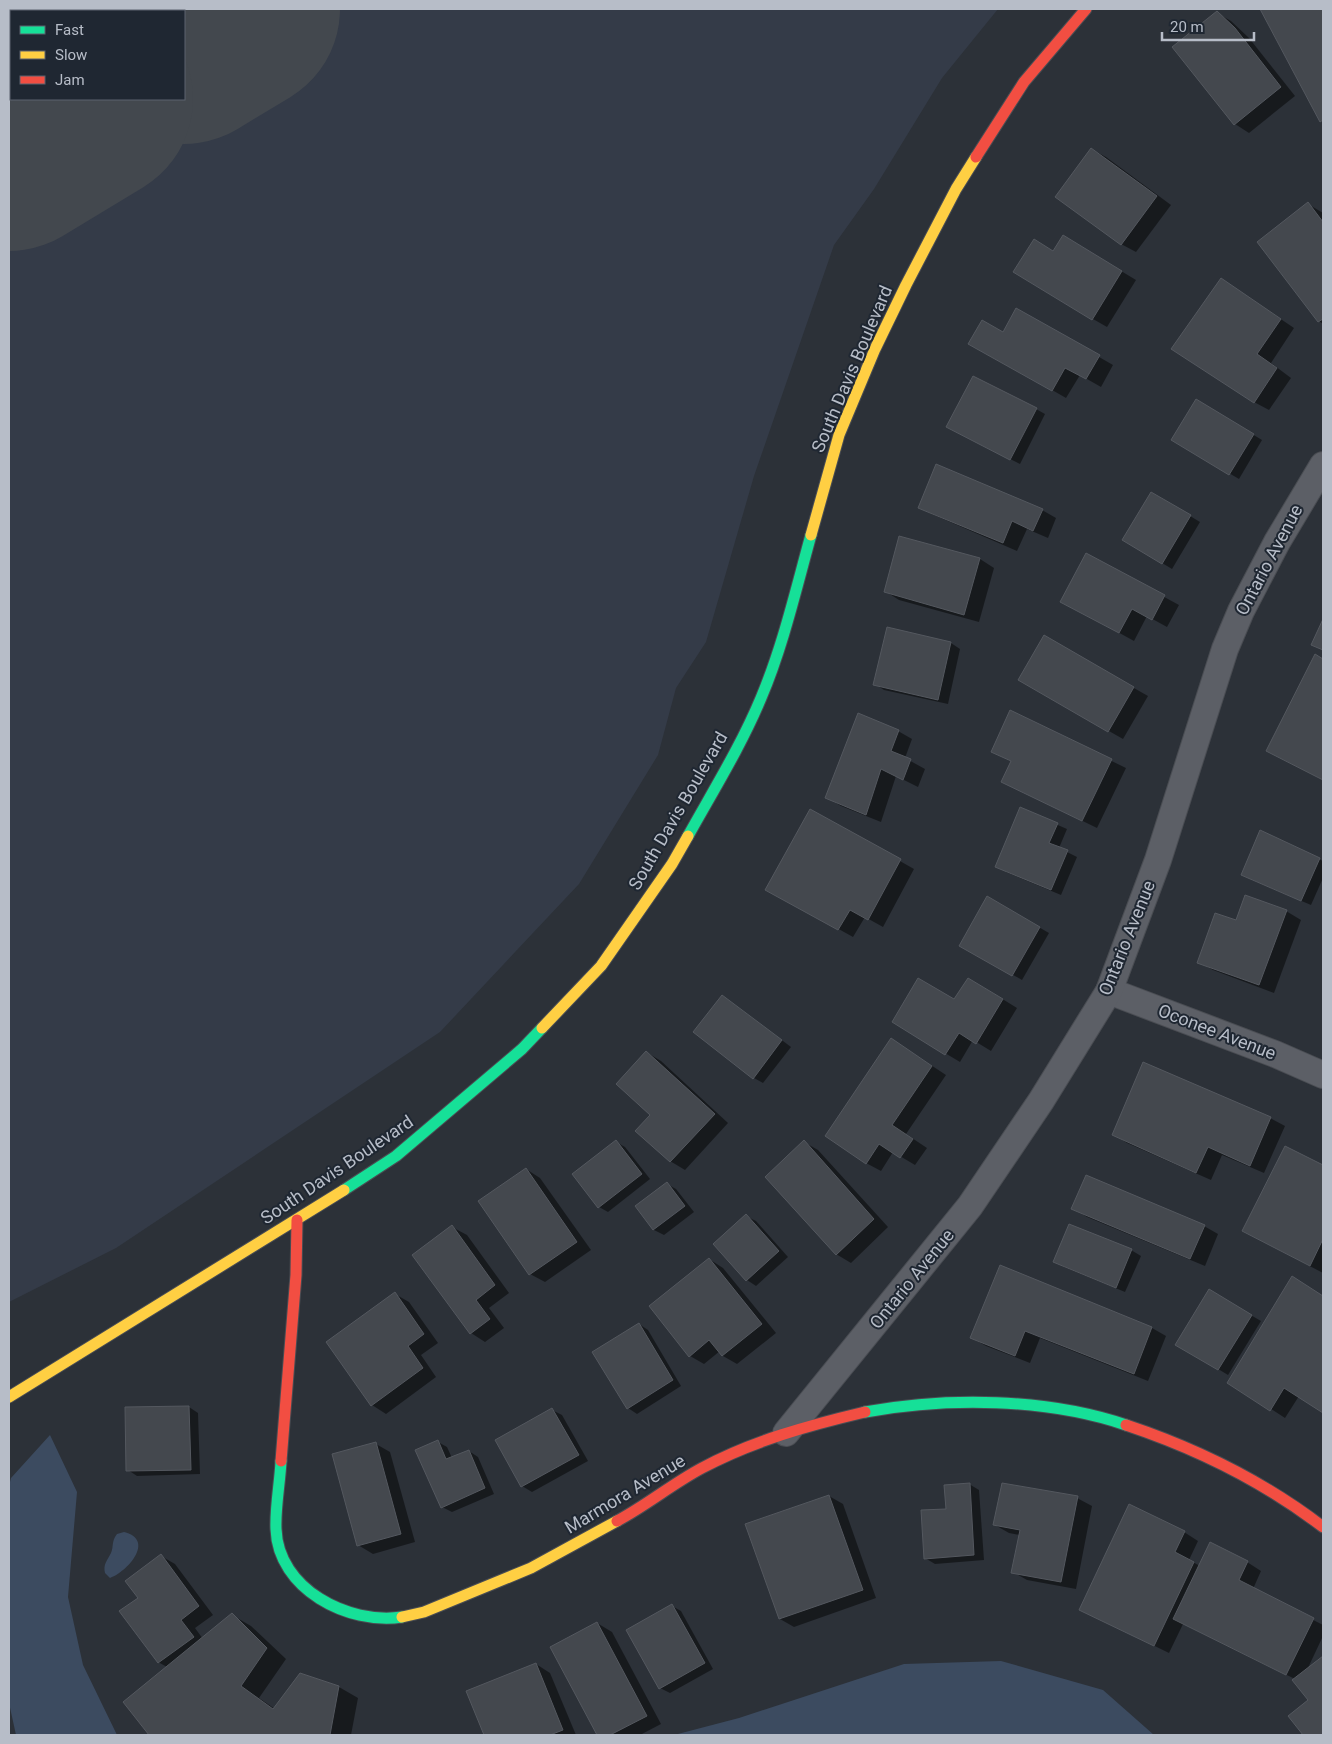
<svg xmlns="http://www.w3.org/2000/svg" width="1332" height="1744" viewBox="0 0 1332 1744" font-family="Roboto,sans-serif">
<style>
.airport{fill:#343b48;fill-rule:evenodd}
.water{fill:#3c4b60}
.shadow{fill:#0007}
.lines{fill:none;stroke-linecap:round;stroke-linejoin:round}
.taxiway{stroke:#43484e;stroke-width:82}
.runway{stroke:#43484e;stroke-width:206}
.building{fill:#44484e;stroke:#54585f}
.street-casing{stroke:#4a4d53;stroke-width:28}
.fast-casing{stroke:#4a4d53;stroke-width:13}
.slow-casing{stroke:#4a4d53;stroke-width:13}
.jam-casing{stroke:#4a4d53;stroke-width:13}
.street{stroke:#5c5f66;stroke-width:26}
.fast{stroke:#16e098;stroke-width:11}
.slow{stroke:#ffcf43;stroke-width:11}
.jam{stroke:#f24e42;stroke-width:11}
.labels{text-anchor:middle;stroke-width:4;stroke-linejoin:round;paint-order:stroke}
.street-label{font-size:18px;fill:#b7bdc8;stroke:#1f2732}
</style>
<rect width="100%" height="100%" fill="#2c3138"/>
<path class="airport" d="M9 9H998L942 78 874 189 834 245 754 476 706 642 676 688 658 755 579 884 440 1032 116 1248 9 1302ZM11 11H184V99H11Z"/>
<g class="water">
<path d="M50 1435 77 1492 68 1597 83 1665 117 1735H16L9 1703V1486L11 1478Z"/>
<path d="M124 1532C156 1540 127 1572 110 1578L105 1573C103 1564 107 1561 111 1553 114 1546 111 1542 117 1534Z"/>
<path d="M1001 1661 1103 1690 1154 1735H674L739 1718 904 1664Z"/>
</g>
<g class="shadow">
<path d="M1261 9H1323V122L1321 121Z"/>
<path d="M1217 13 1231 21 1249 38 1295 96 1249 133 1235 124 1174 48Z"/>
<path d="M1091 149 1106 157 1171 205 1136 252 1121 244Z"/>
<path d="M1308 204 1323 213V324L1319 321 1259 242Z"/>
<path d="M1078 245 1136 280 1107 327 1093 319Z"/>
<path d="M1235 288 1294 328 1271 363 1291 378 1269 410 1254 402Z"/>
<path d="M1017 310 1113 365 1101 387 1080 375 1066 398 970 343 1003 333Z"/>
<path d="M1196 400 1262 440 1239 479 1173 440Z"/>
<path d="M1036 409 1045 414 1020 464 957 432Z"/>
<path d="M1152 493 1200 522 1172 569 1124 540Z"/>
<path d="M919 507 1042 510 1056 518 1048 538 1027 529 1017 551 934 515Z"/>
<path d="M900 537 980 559 994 568 979 622 899 600 885 591Z"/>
<path d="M1087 555 1179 605 1167 627 1147 616 1134 641 1076 609Z"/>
<path d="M888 629 951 643 960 649 948 704 884 690 875 684Z"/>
<path d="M1044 637 1148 696 1123 739 1019 680Z"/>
<path d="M1315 656 1323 660V780L1282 759Z"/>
<path d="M1011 712 1126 768 1097 828 1017 789 1012 762 992 751Z"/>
<path d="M898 731 912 739 905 758 925 769 918 787 896 776 881 822 841 806 826 797Z"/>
<path d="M1021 809 1067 829 1059 848 1077 857 1061 895 1006 872Z"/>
<path d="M810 810 914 869 883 927 865 917 853 937 781 897Z"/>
<path d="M1260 831 1323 861V878L1311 905 1252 880Z"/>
<path d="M988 898 1049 933 1022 980 961 945Z"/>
<path d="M1286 911 1301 920 1274 993 1213 970 1199 962 1237 922Z"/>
<path d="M983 987 1017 1008 991 1051 973 1040 960 1062 893 1022 955 1001Z"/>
<path d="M723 996 791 1047 763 1083 754 1078Z"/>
<path d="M905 1048 946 1075 906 1134 927 1148 915 1165 893 1152 881 1171 866 1163Z"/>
<path d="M646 1052 661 1061 728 1123 685 1170 670 1161Z"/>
<path d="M1270 1118 1285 1126 1264 1173 1222 1155 1211 1180 1127 1143 1113 1134Z"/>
<path d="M616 1142 625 1147 650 1179 608 1212 599 1207Z"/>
<path d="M804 1142 818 1150 888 1227 851 1263 836 1254Z"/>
<path d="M1286 1148 1323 1167V1273L1258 1239Z"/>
<path d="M526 1169 540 1178 591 1250 545 1282 530 1274Z"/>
<path d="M667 1184 676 1189 694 1212 664 1235 654 1230 637 1207Z"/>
<path d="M1073 1208 1204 1226 1218 1234 1205 1266 1087 1217Z"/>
<path d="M746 1216 756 1221 788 1257 756 1286 747 1280 715 1244Z"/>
<path d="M452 1227 467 1235 509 1293 489 1308 504 1328 485 1342 471 1333 413 1256Z"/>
<path d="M1131 1250 1141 1256 1125 1292 1064 1267 1055 1261Z"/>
<path d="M709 1259 723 1268 776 1333 737 1364 723 1356 720 1351 704 1364 690 1356Z"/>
<path d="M1000 1266 1152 1328 1166 1336 1148 1381 1040 1338 1030 1363 986 1346 972 1338Z"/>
<path d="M1307 1286 1323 1297V1412L1299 1396 1285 1418 1229 1382Z"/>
<path d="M1209 1291 1261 1321 1228 1375 1177 1344Z"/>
<path d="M395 1294 409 1302 438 1343 421 1355 436 1377 386 1414 372 1405Z"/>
<path d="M639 1324 648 1330 681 1386 637 1414 628 1408Z"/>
<path d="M189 1407 198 1413 200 1474 137 1476 128 1470Z"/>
<path d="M552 1410 562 1415 588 1461 532 1492 522 1486 497 1441Z"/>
<path d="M438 1442 447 1447 452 1458 469 1451 478 1457 494 1494 452 1512 442 1507Z"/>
<path d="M376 1444 390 1452 415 1542 373 1554 358 1545Z"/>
<path d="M969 1484 979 1490 984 1560 935 1564 925 1558Z"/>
<path d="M829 1496 843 1504 876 1598 794 1627 780 1619Z"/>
<path d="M1077 1498 1092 1506 1076 1589 1027 1580 1013 1572 1020 1535 1009 1533 995 1525Z"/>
<path d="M1184 1532 1198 1541 1189 1560 1200 1566 1247 1562 1261 1571 1253 1589 1323 1625V1636L1307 1670 1323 1657V1735H1305L1290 1716 1310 1700 1295 1679 1183 1624 1169 1653 1081 1610Z"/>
<path d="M161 1556 175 1564 213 1615 195 1628 203 1639 232 1615 251 1626 286 1659 259 1698 275 1709 339 1687 358 1698 351 1735H150L125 1702 167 1667 158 1662 139 1598Z"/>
<path d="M672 1606 681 1611 713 1669 670 1693 660 1688Z"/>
<path d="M597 1623 612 1632 661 1724 640 1735H599L552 1647Z"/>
<path d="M536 1664 550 1673 576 1735H486L468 1692Z"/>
</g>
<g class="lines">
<g class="taxiway">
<path d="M83 9 86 11"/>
<path d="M184 29 208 19 218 14 237 9"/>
<path d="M9 146C24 129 43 118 56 99"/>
</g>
<g class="runway">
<path d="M184 41 237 9"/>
<path d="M9 148 90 99"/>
</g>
</g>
<g class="building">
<path d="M1260 9H1323V120L1320 122Z"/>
<path d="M1217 11 1235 28 1281 87 1234 125 1172 47Z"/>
<path d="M1091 148 1157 196 1121 245 1055 197Z"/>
<path d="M1308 202 1323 222V319L1318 322 1257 242Z"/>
<path d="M1063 235 1122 271 1092 320 1013 272 1034 239 1053 251Z"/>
<path d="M1221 278 1281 319 1257 354 1277 368 1254 403 1171 349Z"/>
<path d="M1016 308 1100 355 1086 379 1065 368 1052 391 968 344 982 320 1003 332Z"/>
<path d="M973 376 1037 408 1010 460 946 427Z"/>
<path d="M1196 399 1254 434 1229 475 1171 440Z"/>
<path d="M936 464 1043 509 1033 531 1012 521 1003 543 918 508Z"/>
<path d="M1151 492 1191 515 1162 564 1122 540Z"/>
<path d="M899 536 980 558 964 615 884 592Z"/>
<path d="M1086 553 1165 595 1152 620 1132 609 1119 633 1060 602Z"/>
<path d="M1323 619V650L1311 645Z"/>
<path d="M887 627 951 642 938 700 873 685Z"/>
<path d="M1044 635 1134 687 1108 732 1018 680Z"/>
<path d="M1315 654 1323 659V780L1266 751Z"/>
<path d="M1010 710 1112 759 1082 821 1001 782 1011 761 991 752Z"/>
<path d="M858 713 899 730 891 751 911 759 903 780 881 769 866 815 825 798Z"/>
<path d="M1020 807 1058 823 1049 843 1068 850 1051 890 995 867Z"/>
<path d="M810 809 901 859 868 920 850 910 838 930 765 890Z"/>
<path d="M1260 830 1320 858 1301 901 1241 875Z"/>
<path d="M1245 895 1287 910 1259 985 1197 963 1215 913 1236 920Z"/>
<path d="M987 896 1040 927 1012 976 959 946Z"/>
<path d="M918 978 954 999 968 978 1003 999 976 1044 959 1033 945 1055 892 1022Z"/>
<path d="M722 995 782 1040 753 1079 693 1032Z"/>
<path d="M891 1038 932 1066 892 1125 913 1139 900 1158 879 1144 866 1164 825 1136Z"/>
<path d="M646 1051 715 1114 670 1162 635 1131 650 1115 616 1084Z"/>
<path d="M1143 1062 1271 1117 1250 1166 1208 1147 1196 1173 1112 1135Z"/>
<path d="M616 1140 642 1174 598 1208 572 1174Z"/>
<path d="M804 1140 874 1219 836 1255 765 1177Z"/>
<path d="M1285 1146 1323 1165V1239L1310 1266 1242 1231Z"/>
<path d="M526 1168 577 1242 529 1275 478 1201Z"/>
<path d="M1086 1175 1205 1225 1190 1259 1071 1209Z"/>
<path d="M667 1182 685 1206 653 1230 635 1206Z"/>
<path d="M746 1214 779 1251 746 1281 713 1244Z"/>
<path d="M1069 1224 1132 1249 1116 1288 1053 1262Z"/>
<path d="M452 1225 495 1285 476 1300 490 1319 470 1334 412 1255Z"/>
<path d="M709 1258 762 1324 722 1356 709 1340 689 1357 649 1306Z"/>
<path d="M1000 1265 1152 1327 1134 1374 1025 1331 1015 1356 970 1338Z"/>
<path d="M1292 1276 1323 1296V1413L1284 1388 1270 1411 1227 1383Z"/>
<path d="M1209 1289 1252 1315 1218 1370 1175 1345Z"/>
<path d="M395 1292 424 1334 408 1346 423 1368 371 1406 326 1342Z"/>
<path d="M639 1323 673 1380 627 1409 592 1352Z"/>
<path d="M189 1406 191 1470 126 1471 125 1407Z"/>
<path d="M552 1408 579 1455 521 1487 495 1440Z"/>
<path d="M438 1440 446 1459 469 1450 485 1488 441 1508 415 1450Z"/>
<path d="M376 1442 401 1534 357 1546 332 1454Z"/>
<path d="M970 1483 974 1555 924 1559 921 1510 946 1509 944 1485Z"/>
<path d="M1002 1483 1078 1496 1061 1582 1011 1573 1020 1530 993 1525Z"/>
<path d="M829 1495 863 1590 779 1619 745 1524Z"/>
<path d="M1129 1504 1185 1531 1175 1552 1194 1562 1154 1646 1079 1610Z"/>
<path d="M1210 1542 1248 1561 1239 1580 1314 1618 1286 1675 1173 1619Z"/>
<path d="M161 1554 199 1606 181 1620 194 1637 158 1663 119 1611 138 1598 125 1581Z"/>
<path d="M672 1604 705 1663 659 1689 626 1630Z"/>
<path d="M232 1613 267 1648 241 1686 273 1709 300 1673 339 1686 330 1735H149L123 1702Z"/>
<path d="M597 1622 647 1716 610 1735H597L550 1647Z"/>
<path d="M1323 1656V1735H1303L1288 1716 1308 1700 1292 1680Z"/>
<path d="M536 1663 563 1730 550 1735H484L466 1691Z"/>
</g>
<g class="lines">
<defs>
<g id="street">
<path d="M1109 991 1275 1054 1323 1075"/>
<path d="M786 1433 970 1206 1041 1101 1109 991 1158 860 1225 649 1241 611 1277 542 1323 465"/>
</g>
<g id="fast">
<path d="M688 836C713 791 741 746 761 698 783 646 796 589 811 535"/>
<path d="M344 1190 396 1156 522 1049 542 1028"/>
<path d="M865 1412C948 1397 1046 1398 1126 1425"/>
<path d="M281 1461C280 1483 275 1507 276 1529 278 1589 348 1625 402 1617"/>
</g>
<g id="slow">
<path d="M811 535 839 435 875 349 906 285 956 189 976 157"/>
<path d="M542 1028 601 966 672 864 688 836"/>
<path d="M9 1397 344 1190"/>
<path d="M402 1617 424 1612 531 1568 617 1521"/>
</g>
<g id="jam">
<path d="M976 157 1024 82 1086 9"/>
<path d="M1126 1425C1198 1449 1263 1481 1323 1527"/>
<path d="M281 1461 296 1275 297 1220"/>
<path d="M617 1521C647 1505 672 1484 702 1468 752 1441 810 1425 865 1412"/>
</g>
</defs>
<use href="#street" class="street-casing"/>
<use href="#fast" class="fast-casing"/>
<use href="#slow" class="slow-casing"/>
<use href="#jam" class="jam-casing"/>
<use href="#street" class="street"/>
<use href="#fast" class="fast"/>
<use href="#slow" class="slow"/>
<use href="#jam" class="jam"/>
</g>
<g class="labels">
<g class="street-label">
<text transform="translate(852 369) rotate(-67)" y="6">South Davis Boulevard</text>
<text transform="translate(1269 560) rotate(-62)" y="6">Ontario Avenue</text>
<text transform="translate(678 811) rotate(-60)" y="6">South Davis Boulevard</text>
<text transform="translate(1127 938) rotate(-68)" y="6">Ontario Avenue</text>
<text transform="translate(1217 1032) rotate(21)" y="6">Oconee Avenue</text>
<text transform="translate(337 1170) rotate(-34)" y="6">South Davis Boulevard</text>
<text transform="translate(912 1279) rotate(-51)" y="6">Ontario Avenue</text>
<text transform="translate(625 1494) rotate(-31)" y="6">Marmora Avenue</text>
</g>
</g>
<rect width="1332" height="1744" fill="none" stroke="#b7bdc8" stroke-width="20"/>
<rect x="10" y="10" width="175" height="90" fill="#1f2732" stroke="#5c636e"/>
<rect x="20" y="26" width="25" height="8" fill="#16e098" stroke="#5c636e"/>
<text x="55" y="35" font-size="15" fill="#b7bdc8">Fast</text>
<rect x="20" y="51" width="25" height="8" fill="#ffcf43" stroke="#5c636e"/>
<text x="55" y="60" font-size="15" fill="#b7bdc8">Slow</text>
<rect x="20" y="76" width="25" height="8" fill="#f24e42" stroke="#5c636e"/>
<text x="55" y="85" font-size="15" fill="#b7bdc8">Jam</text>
<path d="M1162 32v8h92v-8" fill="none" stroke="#b7bdc8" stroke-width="2.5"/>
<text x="1170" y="32" font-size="15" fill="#b7bdc8" stroke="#1f2732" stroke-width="4" paint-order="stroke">20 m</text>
</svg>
